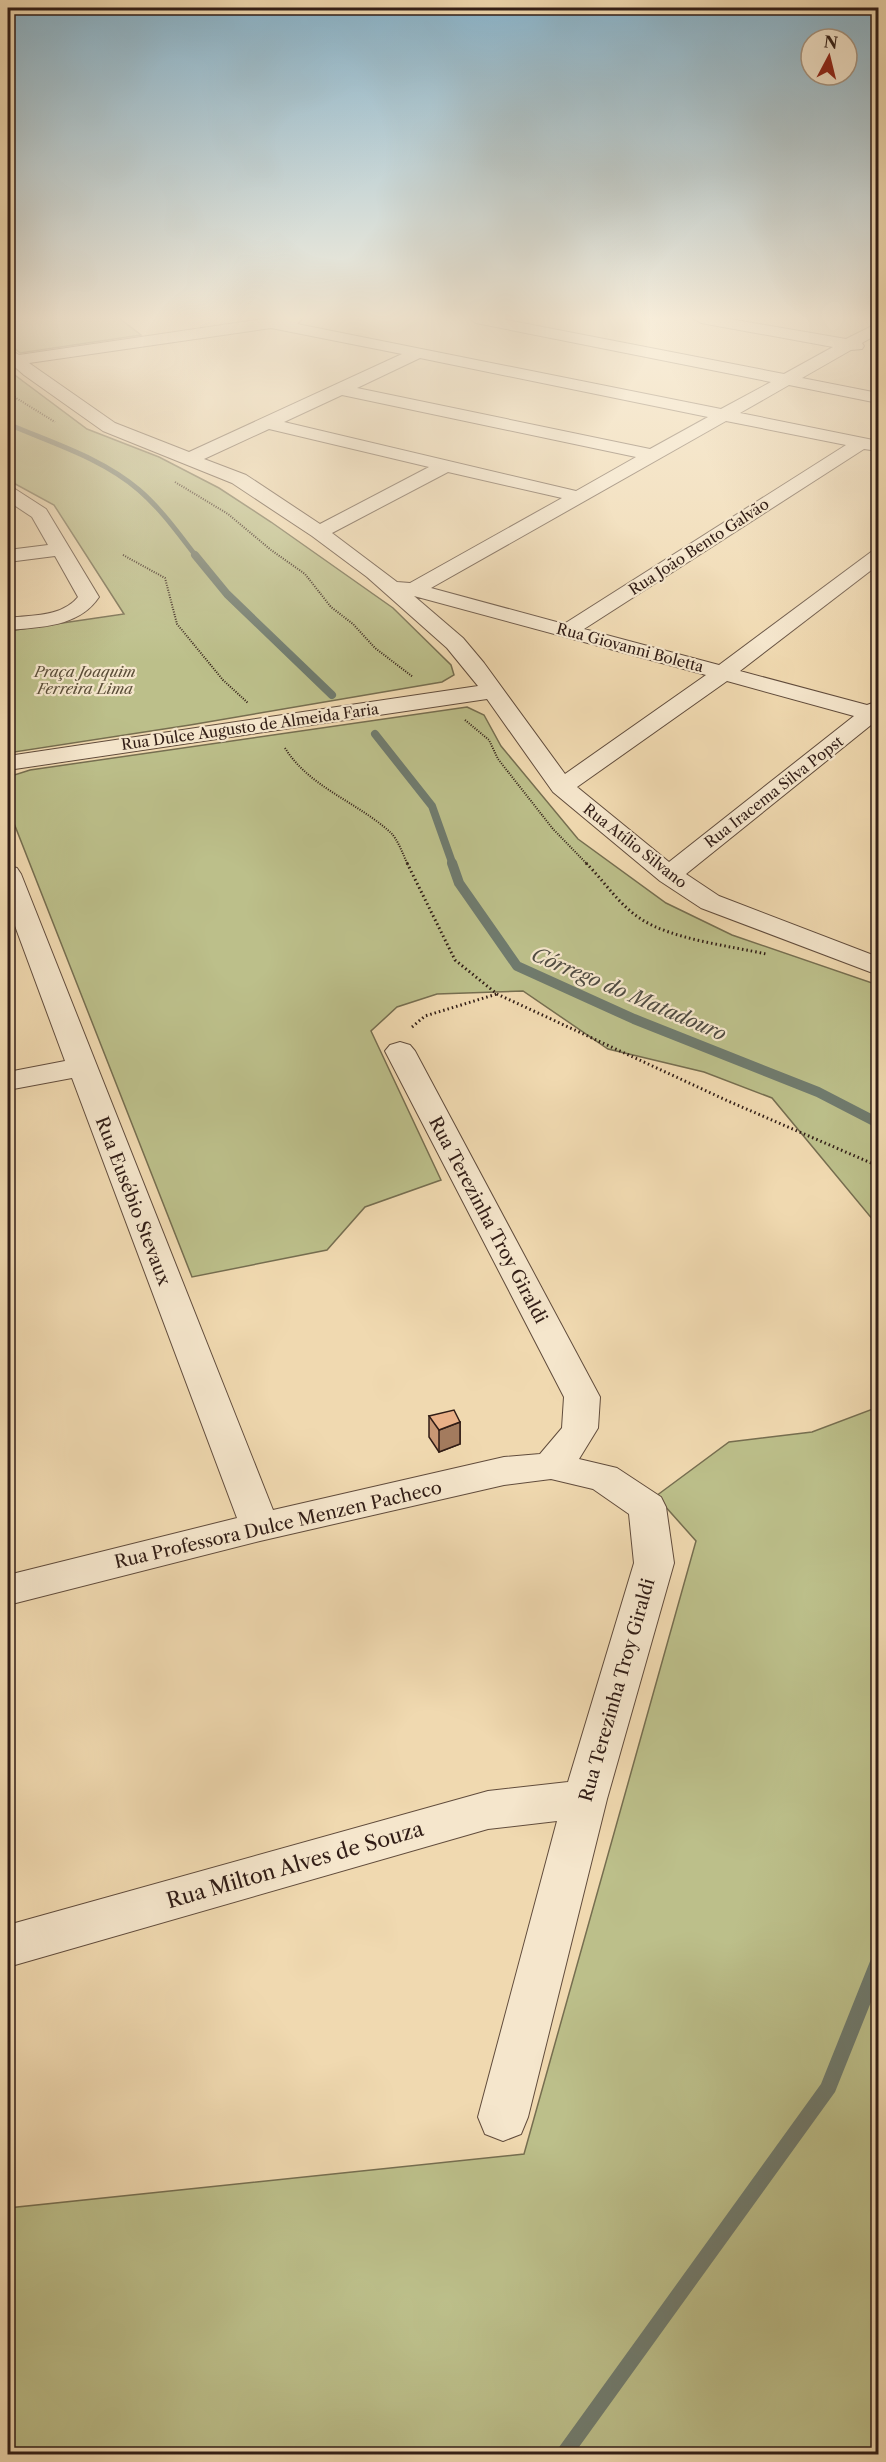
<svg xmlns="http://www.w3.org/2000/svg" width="886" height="2462" viewBox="0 0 886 2462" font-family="'Libre Caslon Text',serif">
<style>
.green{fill:#bcbf8a;stroke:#766e50;stroke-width:1.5}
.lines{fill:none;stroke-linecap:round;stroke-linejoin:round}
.stream-far3{stroke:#707b6e;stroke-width:5}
.stream-far2{stroke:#707b6e;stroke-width:8}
.stream-far1{stroke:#707b6e;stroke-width:10}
.stream{stroke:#707b6e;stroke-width:16}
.minor-casing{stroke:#614c3c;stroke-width:2}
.path-far1{stroke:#311d16;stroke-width:2;stroke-dasharray:1 1.5;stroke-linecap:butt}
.path{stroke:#311d16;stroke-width:3;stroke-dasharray:1.5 3;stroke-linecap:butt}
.minor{fill:#f5e6cc;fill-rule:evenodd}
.wall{fill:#c89774;stroke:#311d16;stroke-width:1.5}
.shaded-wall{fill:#a37b5e;stroke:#311d16;stroke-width:1.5}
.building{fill:#e9b087;stroke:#311d16;stroke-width:1.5}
.labels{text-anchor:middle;stroke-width:4.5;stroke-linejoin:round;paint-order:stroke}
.far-street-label{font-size:15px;fill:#311d16;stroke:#f5e6cc}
.far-park-label{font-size:15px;font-style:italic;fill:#5b4e39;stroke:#f5e6cc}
.street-label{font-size:18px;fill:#311d16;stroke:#f5e6cc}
.water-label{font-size:20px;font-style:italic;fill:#504c42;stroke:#f5e6cc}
.near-street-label{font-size:21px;fill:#311d16;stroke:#f5e6cc}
</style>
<rect width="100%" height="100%" fill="#f0d9b0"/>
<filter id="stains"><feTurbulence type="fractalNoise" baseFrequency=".00333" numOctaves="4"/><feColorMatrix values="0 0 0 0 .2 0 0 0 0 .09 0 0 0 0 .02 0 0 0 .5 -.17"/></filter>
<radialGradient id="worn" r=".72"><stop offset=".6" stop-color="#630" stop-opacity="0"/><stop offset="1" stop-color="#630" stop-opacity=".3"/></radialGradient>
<g class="green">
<path d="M8 318H119L141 335 20 353 8 342Z"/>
<path d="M8 370 87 429 159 457 219 488 271 522 393 608 451 665 454 675 442 682 190 725 8 753V631L124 614 54 505 8 480Z"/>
<path d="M467 707 484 715 501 746 578 839 666 903 732 935 878 985V1226L772 1098 704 1072 608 1049 523 991 437 994 397 1007 371 1031 441 1180 365 1207 327 1250 192 1277 8 808V777L30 770Z"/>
<path d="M878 1407V2454H8V2208L524 2154 696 1541 656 1496 729 1442 812 1432Z"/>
</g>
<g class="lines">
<path class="stream-far3" d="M8 424C52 443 102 458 139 490 161 509 178 533 196 556"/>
<g class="stream-far2">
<path d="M195 555 227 594 332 695"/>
<path d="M375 734 432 806 453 865"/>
</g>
<path class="stream-far1" d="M452 863 459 883 517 966 634 1019 818 1092 878 1123"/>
<path class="stream" d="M564 2454 828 2088 878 1963"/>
<defs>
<g id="minor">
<path d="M270 318H299L301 320 297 324 721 409 771 382 476 323 468 318H497L784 374 833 347 701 323 693 318H724L846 339 878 323V334L862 343 864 346 862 349 851 350 802 378 878 393V403L789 385 740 413 878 441V451L864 449 584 629 719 665 871 552 878 550V565L740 671 867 705 878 701V722L876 721 686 874 719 896 878 957V975L701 908 660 881 553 792 487 699 8 770V756L478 686 447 648 367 577 312 536 232 483 103 431 24 375 8 361V348L19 355ZM271 328 402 354 189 452 115 423 29 363ZM420 358 708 417 650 449 357 388ZM342 395 636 457 576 491 284 422ZM726 421 846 445 564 624 431 588ZM269 429 429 467 320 524 246 475 204 459ZM448 472 562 498 410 583 397 582 332 533ZM414 596 706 675 565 774 484 663 463 638ZM727 681 854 716 669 862 577 787Z"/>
<path d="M8 487 15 489 46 509 99 597C79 627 41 627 8 630V618C31 615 62 617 78 597L55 556 8 562V550L48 545 32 517 8 501Z"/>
<path d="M8 866 17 868 21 874 273 1510 504 1457 540 1454 562 1428 564 1397 385 1051 390 1045 400 1042 410 1045 415 1051 600 1397 598 1428 579 1459 617 1468 661 1497 666 1507 674 1563 607 1799 528 2117 521 2134 503 2141 485 2134 478 2117 557 1821 488 1829 8 1967V1925L488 1791 568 1782 634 1563 629 1514 593 1489 551 1479 504 1485 260 1541 8 1605V1575L237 1518 72 1078 8 1090V1072L65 1061 8 907Z"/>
</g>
</defs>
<use href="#minor" class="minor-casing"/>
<g class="path-far1">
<path d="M8 393 55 422"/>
<path d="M175 482 228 514 271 550 305 574 331 607 353 624 375 648 413 677"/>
<path d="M123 555 165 578 177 624 223 680 248 703"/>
<path d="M465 720 489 740 498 759 553 829 588 865"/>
<path d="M285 748C309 787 357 802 390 832 398 839 403 855 408 865"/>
</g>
<g class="path">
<path d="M407 863 455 960 497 994 728 1101 878 1166"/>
<path d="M586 863C605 882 619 905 641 919 671 939 730 946 766 954"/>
<path d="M412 1027 425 1016 497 994"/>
</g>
<use href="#minor" class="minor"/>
</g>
<path class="wall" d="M429 1416 460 1422V1444L439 1452 429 1437Z"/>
<path class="shaded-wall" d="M460 1422V1444L439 1452V1430Z"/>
<path class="building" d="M454 1410 460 1422 439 1430 429 1416Z"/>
<linearGradient id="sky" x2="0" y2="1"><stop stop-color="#89b6cf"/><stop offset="0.48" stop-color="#f8eedb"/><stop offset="1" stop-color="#f8eedb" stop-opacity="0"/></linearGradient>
<rect width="886" height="662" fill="url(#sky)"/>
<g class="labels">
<g class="far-street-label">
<text transform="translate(699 547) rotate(-33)" y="5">Rua João Bento Galvão</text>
<text transform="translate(630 648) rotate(15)" y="5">Rua Giovanni Boletta</text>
<text transform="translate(250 727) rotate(-8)" y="5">Rua Dulce Augusto de Almeida Faria</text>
<text transform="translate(774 792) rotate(-38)" y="5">Rua Iracema Silva Popst</text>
<text transform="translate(635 846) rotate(38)" y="5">Rua Atílio Silvano</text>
</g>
<g class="far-park-label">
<text x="85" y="677">Praça Joaquim<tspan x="85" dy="17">Ferreira Lima</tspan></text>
</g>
<g class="street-label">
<text transform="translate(133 1201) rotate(69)" y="6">Rua Eusébio Stevaux</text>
<text transform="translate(488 1220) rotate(62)" y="6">Rua Terezinha Troy Giraldi</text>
<text transform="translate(278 1525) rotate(-13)" y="6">Rua Professora Dulce Menzen Pacheco</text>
<text transform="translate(617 1690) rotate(-74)" y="6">Rua Terezinha Troy Giraldi</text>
</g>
<g class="water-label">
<text transform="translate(629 994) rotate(23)" y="7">Córrego do Matadouro</text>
</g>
<g class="near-street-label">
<text transform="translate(295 1865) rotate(-16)" y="7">Rua Milton Alves de Souza</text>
</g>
</g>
<rect width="886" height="2462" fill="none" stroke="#f0d9b0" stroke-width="30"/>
<rect x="9" y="9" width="868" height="2444" fill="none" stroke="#311d16" stroke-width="3"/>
<rect x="15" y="15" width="856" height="2432" fill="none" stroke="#311d16" stroke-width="1.5"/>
<g transform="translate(829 57) rotate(7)"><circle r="28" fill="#f5e6cc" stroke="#a79683" stroke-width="1.5"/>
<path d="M0-4.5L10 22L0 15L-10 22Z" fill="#8f2418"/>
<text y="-9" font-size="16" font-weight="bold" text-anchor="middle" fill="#311d16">N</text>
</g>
<rect width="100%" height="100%" filter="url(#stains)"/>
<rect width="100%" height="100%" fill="url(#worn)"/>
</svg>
